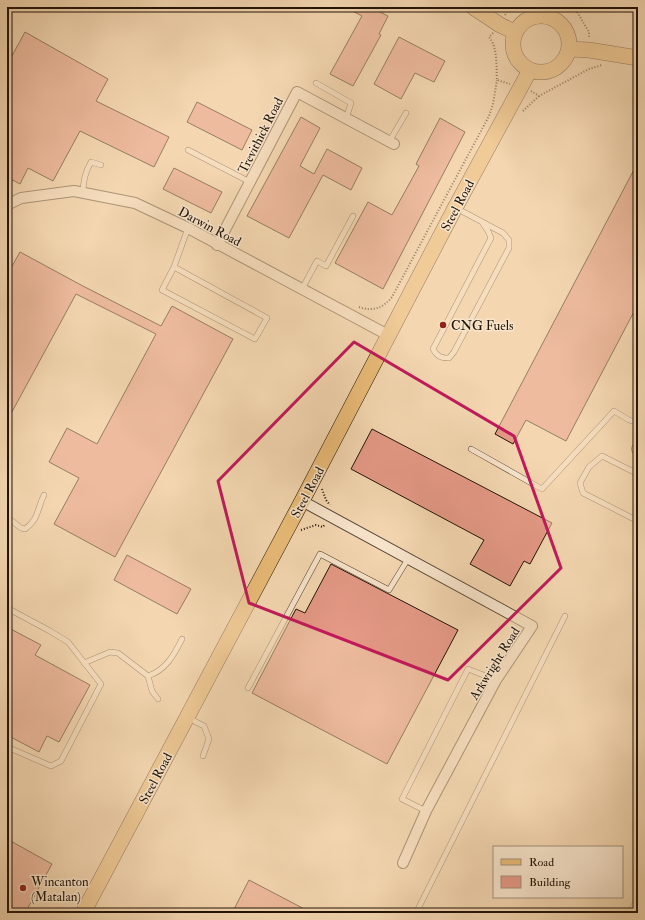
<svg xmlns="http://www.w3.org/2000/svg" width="645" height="920" viewBox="0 0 645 920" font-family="'IM FELL Double Pica',serif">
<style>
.building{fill:#e69a87;stroke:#201307}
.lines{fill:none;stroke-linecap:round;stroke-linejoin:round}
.lane-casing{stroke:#554432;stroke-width:6}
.street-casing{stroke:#554432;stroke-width:12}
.primary-casing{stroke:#201307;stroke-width:16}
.path{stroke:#201307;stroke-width:2;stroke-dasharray:1 2;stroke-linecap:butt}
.lane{stroke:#f8e5cc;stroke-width:5}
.street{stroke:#f8e5cc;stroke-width:10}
.primary{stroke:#eabc78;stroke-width:15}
.marked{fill:none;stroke:#c2185b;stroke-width:3;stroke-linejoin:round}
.poi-dot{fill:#8f2418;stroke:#f8e5cc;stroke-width:1.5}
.labels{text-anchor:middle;stroke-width:3;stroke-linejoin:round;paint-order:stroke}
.street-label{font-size:13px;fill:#201307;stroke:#f8e5cc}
.poi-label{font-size:13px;fill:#201307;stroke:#f8e5cc;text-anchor:start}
</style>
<rect width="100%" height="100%" fill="#f4d7b1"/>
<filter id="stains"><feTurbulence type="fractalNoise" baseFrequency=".005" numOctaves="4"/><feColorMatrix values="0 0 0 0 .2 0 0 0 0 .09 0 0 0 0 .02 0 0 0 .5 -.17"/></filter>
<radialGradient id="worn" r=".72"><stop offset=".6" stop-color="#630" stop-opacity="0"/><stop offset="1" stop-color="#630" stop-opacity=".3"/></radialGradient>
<g class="building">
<path d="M345 7H370L388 16 379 34 381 35 353 86 330 74 362 16Z"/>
<path d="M25 32 108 79 96 101 169 137 154 167 80 131 53 181 28 168 20 184 7 177V65Z"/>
<path d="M399 37 445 61 434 82 415 73 401 99 374 84Z"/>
<path d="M197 102 252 130 242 150 187 122Z"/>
<path d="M301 117 320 128 300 166 314 174 327 149 362 168 351 190 323 175 289 238 247 216Z"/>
<path d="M440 118 465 132 383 289 335 263 368 202 392 215 419 166 416 164Z"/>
<path d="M638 162V304L566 441 526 420 513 444 495 434Z"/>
<path d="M174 168 222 192 211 213 163 189Z"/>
<path d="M20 252 81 285 161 326 172 306 233 339 115 557 54 524 79 478 49 462 67 428 97 444 156 334 76 294 7 421V275Z"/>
<path d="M372 429 552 523 530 564 524 561 510 586 470 564 484 540 351 469Z"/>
<path d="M127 555 191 589 177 614 114 580Z"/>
<path d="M331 564 458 630 387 764 252 693 296 609 305 613Z"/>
<path d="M7 627 41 645 35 655 90 685 59 742 47 736 39 752 7 735Z"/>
<path d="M7 839 52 864 25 913H7Z"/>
<path d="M249 880 312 913H232Z"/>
</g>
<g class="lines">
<defs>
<g id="lane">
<path d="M316 83 351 103 346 119"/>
<path d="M389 142 406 113"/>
<path d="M188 150 250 182"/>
<path d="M83 193C83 181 85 172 91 162L101 165"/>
<path d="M456 208 503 233 509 240V248L454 352 449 358C440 358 437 356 433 349L491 238 488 231 482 222"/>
<path d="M174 267 162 290 255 339 267 318 174 267 188 228"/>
<path d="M302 289 317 261 326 266 353 216"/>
<path d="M471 449 542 489 614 411 629 420 638 423"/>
<path d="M638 474 602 456 589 467 580 483 583 493 638 521"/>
<path d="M7 517 21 528 25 529C39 519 37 509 44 495"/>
<path d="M7 608 50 631 68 642 101 684 61 761 51 766 7 747"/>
<path d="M84 663 110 652 118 653 148 676 152 691 158 699"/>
<path d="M148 676C166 670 174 655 182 639"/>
<path d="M248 688 320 554 389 590 408 559"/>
<path d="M188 718 204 726 209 739 203 756"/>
<path d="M426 811 402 799 468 669 496 680"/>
<path d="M416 913 565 616"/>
<path d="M630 913 638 898"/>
</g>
<g id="street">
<path d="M550 17 553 7"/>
<path d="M7 205 21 198 74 191 135 203 188 228 388 335"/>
<path d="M217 245 297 92 394 144"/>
<path d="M637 449 638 448"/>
<path d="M302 501 532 626 496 680 426 811 403 863"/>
</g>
<g id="primary">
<path d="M473 7 500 25 515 32"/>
<circle cx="541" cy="44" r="28"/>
<path d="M569 49 589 50 638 58"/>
<path d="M83 913 302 501 455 208 530 70"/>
</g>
</defs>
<use href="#lane" class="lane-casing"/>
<use href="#street" class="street-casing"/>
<use href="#primary" class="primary-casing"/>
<g class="path">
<path d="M574 7 589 32V38"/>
<path d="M505 15 509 7"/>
<path d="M493 33 489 37C498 48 496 66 497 80L510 84"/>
<path d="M531 91 539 96 589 69 602 65"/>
<path d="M523 111 539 96"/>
<path d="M359 307C373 312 383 308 392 297L489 116 493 104 497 80"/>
<path d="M322 489 326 500 330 505"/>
<path d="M301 530 316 525 323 527 325 524"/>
</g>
<use href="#lane" class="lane"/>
<use href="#street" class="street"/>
<use href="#primary" class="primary"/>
</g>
<path d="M0 0H645V920H0ZM354 342 514 436 561 568 448 680 249 603 218 481Z" fill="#f4d7b1" fill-opacity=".55" fill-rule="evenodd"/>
<path class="marked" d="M354 342 514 436 561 568 448 680 249 603 218 481Z"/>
<g class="poi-dot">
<circle cx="443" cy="325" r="4"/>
<circle cx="23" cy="888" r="4"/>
</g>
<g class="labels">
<g class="street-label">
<text transform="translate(260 135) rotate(-63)" y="5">Trevithick Road</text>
<text transform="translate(457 205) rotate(-62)" y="5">Steel Road</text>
<text transform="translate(210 226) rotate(28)" y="5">Darwin Road</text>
<text transform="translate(307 492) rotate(-62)" y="5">Steel Road</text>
<text transform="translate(494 663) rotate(-58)" y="5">Arkwright Road</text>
<text transform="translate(155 778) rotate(-62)" y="5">Steel Road</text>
</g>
<g class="poi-label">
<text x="451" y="330">CNG Fuels</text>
<text x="31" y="886">Wincanton<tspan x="31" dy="15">(Matalan)</tspan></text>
</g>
</g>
<rect width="645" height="920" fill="none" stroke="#f4d7b1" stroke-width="24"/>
<rect x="8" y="8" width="629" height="904" fill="none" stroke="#201307" stroke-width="2"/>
<rect x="12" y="12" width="621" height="896" fill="none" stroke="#201307"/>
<rect x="493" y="846" width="130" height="52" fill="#f8e5cc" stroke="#a2917d"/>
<rect x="501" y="859" width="20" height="6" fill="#eabc78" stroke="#a2917d"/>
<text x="529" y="866" font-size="12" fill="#201307">Road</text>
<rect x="501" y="876" width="20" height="12" fill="#e69a87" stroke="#a2917d"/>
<text x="529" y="886" font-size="12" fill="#201307">Building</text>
<rect width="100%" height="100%" filter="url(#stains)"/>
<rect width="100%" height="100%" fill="url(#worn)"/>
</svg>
